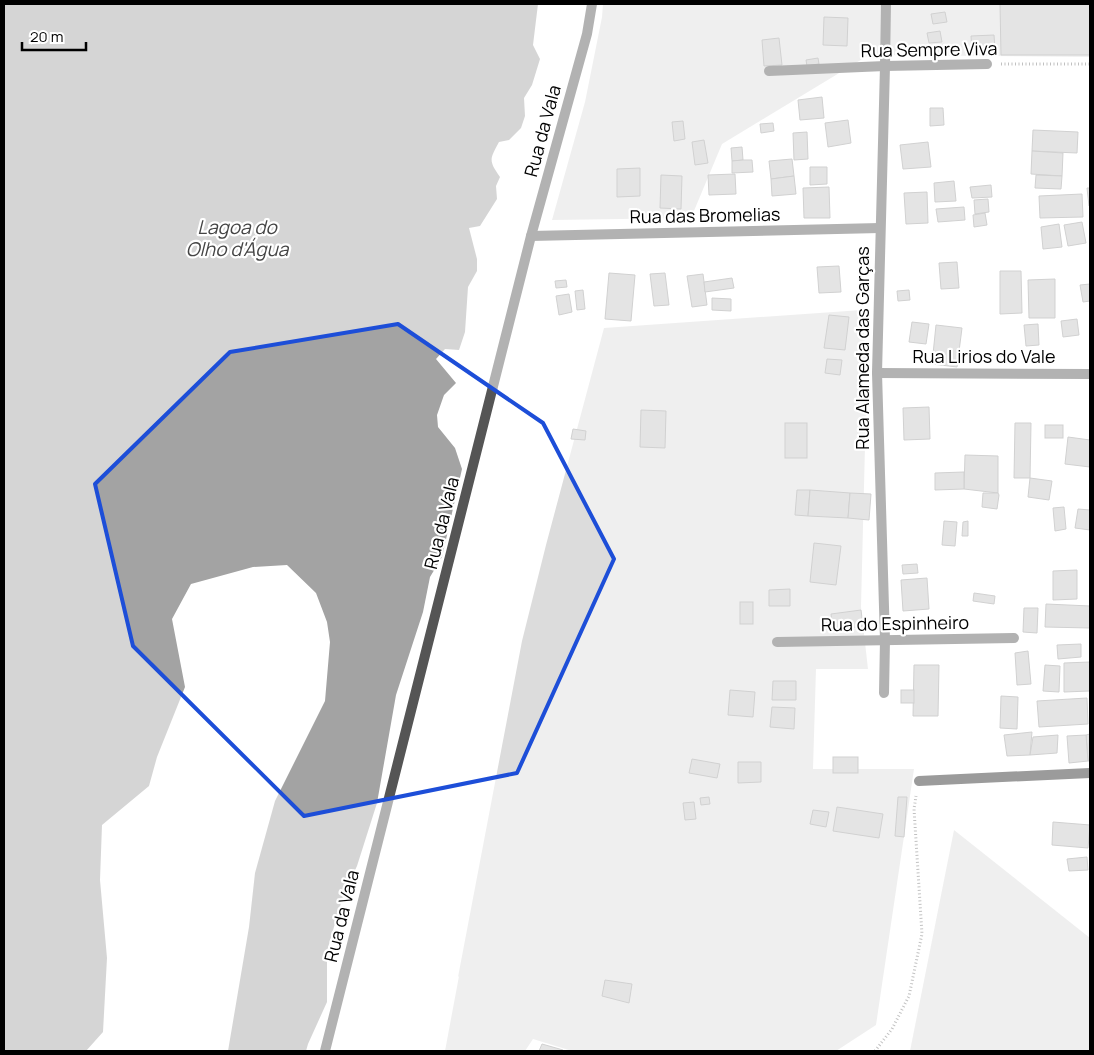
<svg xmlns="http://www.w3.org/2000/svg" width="1094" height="1055" viewBox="0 0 1094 1055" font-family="Manrope,sans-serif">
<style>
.green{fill:#dcdcdc}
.water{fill:#a3a3a3}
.building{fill:#c4c4c4;stroke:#999}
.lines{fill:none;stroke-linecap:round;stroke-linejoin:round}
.path{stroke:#777;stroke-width:3;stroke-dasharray:1 2.5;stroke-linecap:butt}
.minor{stroke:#555;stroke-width:10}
.secondary{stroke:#222;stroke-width:10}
.marked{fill:none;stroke:#1d4ed8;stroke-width:4;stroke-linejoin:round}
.labels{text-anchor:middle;stroke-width:4.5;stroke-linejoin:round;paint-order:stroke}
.street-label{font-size:18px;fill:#000;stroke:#fff}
.water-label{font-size:19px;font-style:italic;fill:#444;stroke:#fff}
</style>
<rect width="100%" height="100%" fill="#fff"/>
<g class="green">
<path d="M603 4H1090V57L869 55 722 144 691 218 552 220 585 102 602 17Z"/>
<path d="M862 310 867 366 861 607 868 669H816L813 769H914L876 1025 836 1051H572L533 1039 525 1051H445L459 976 458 977 522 641 546 545 604 328Z"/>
<path d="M954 830 1090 938V1051H910Z"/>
</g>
<path class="water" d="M4 4H538L533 45 540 59 532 85 524 98 525 116 521 128 509 140 499 142C490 159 488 160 500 177L496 186 497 199 480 226 469 228 477 259V271L468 287 465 332 459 350 445 349 436 359 456 383 444 395 437 415 438 427 455 448 462 469 442 557 430 577 423 612 396 695 377 803 357 866 343 896 327 951V1002L308 1044 306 1051H228L249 927 255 873 275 801 325 701 330 642 327 622 316 593 287 565 253 567 191 584 172 619 185 687 157 757 149 786 102 825 100 880 107 958 103 1032 86 1051H4Z"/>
<g class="building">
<path d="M1000 4H1090V55H1001Z"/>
<path d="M945 12 947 22 933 24 931 14Z"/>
<path d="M824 17 848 18 847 46 823 45Z"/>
<path d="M940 31 942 42 929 43 927 33Z"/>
<path d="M994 35 995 50 972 52 971 36Z"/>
<path d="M779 38 782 65 764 66 762 40Z"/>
<path d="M818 58 819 64 807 66 806 60Z"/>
<path d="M822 97 824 118 800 120 798 100Z"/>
<path d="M930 108H943L944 125 930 126Z"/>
<path d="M848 120 851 143 828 147 825 123Z"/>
<path d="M683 121 685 139 674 141 672 122Z"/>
<path d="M773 123 774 131 761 133 760 124Z"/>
<path d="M1033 130 1078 132 1077 153 1032 151Z"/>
<path d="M807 132 808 159 794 160 793 133Z"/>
<path d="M704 140 708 163 695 165 692 142Z"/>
<path d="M928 142 931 167 903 169 900 145Z"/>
<path d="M742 147 743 160 732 161 731 148Z"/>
<path d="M1032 151 1063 153 1062 176 1031 174Z"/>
<path d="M792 159 794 176 771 179 769 161Z"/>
<path d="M743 160H752L753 172 732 173V161Z"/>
<path d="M810 167H827V184L810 185Z"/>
<path d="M640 168V196L617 197V169Z"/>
<path d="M735 174 736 194 709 195 708 175Z"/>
<path d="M661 175 682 176 681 209 660 208Z"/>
<path d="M1036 175 1062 176 1061 189 1035 188Z"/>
<path d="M794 176 796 194 772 196 771 179Z"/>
<path d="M954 181 956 201 935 202 934 183Z"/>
<path d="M991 185 992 197 972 198 970 187Z"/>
<path d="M829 187 830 218H804L803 188Z"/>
<path d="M1087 188H1090V206H1089Z"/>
<path d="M927 192 928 223 906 224 904 193Z"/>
<path d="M1082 194 1083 217 1040 218 1039 196Z"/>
<path d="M988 199 989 212 975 214 974 200Z"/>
<path d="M964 207 965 220 938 222 936 209Z"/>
<path d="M985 213 987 225 974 227 973 215Z"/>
<path d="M1082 222 1086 243 1068 246 1064 225Z"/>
<path d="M1059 224 1062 247 1043 249 1041 227Z"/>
<path d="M957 262 959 288 941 289 939 263Z"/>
<path d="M839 266 841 292 819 293 817 267Z"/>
<path d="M1000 271H1021L1022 313 1000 314Z"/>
<path d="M609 273 635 275 631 321 605 319Z"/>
<path d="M665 273 669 305 654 306 650 274Z"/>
<path d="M703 274 707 305 692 307 687 276Z"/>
<path d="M732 278 734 288 705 292 704 282Z"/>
<path d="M1055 279V318H1029L1028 280Z"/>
<path d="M566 280 567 287 556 288 555 281Z"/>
<path d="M1090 284V301L1083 302 1080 285Z"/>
<path d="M583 290 585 309 577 310 575 291Z"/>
<path d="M909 290 910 300 898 301 897 291Z"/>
<path d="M569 294 572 312 559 315 556 296Z"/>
<path d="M712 298 731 299V311L712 310Z"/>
<path d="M829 315 849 317 845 350 824 348Z"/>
<path d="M1077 319 1079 335 1063 337 1061 321Z"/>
<path d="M912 322 929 324 926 344 909 342Z"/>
<path d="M1038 324 1039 345 1026 346 1024 325Z"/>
<path d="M936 325 962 328 957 367 932 364Z"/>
<path d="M827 359 842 360 840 375 825 373Z"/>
<path d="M929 407 930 439 904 440 903 408Z"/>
<path d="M641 410 666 411 665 448 640 447Z"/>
<rect x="785" y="423" width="22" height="35"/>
<path d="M1015 423H1031L1030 478H1014Z"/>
<rect x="1045" y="425" width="18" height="13"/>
<path d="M573 429 586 431 585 440 571 439Z"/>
<path d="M1068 437 1090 440V467L1065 464Z"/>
<path d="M965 455 998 456V493L964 489Z"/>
<path d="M964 472V489L935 490V473Z"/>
<path d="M1030 478 1052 481 1049 500 1028 497Z"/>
<path d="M797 490H810L808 516 795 515Z"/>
<path d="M810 490 850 493 848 518 808 516Z"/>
<path d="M850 493 871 494 869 520 848 518Z"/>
<path d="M983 493H998L999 495 997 509 982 507Z"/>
<path d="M1064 507 1066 529 1055 531 1053 508Z"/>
<path d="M1078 509 1090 510V530L1075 528Z"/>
<path d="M944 521 957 522 955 546 942 545Z"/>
<path d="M968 521V536H962L963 522Z"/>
<path d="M814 543 841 546 836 585 810 582Z"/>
<path d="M917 564 918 573 903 574 902 565Z"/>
<path d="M1077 570V599L1053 600V571Z"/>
<path d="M927 578 929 609 903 611 901 580Z"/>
<path d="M790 589V606H769V590Z"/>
<path d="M974 593 995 596 994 604 973 601Z"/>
<rect x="740" y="602" width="13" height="22"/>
<path d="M1046 604 1090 606V628L1045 627Z"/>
<path d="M1024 608H1038L1037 633 1023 632Z"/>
<path d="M861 610 863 626 833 630 831 614Z"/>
<path d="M1081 644V657L1058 659 1057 645Z"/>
<path d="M1028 651 1031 684 1017 685 1015 653Z"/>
<path d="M1090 662V691L1064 692V663Z"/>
<path d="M914 665H939L938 716H913Z"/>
<path d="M1045 665 1060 666 1059 692 1043 691Z"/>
<path d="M773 681H796V700H772Z"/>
<path d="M730 690 755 692 753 717 728 715Z"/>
<rect x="901" y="690" width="13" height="13"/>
<path d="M1001 696 1018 697 1017 729 1000 728Z"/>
<path d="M1087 698 1088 724 1039 727 1037 701Z"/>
<path d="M772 707 795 708 794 729 770 727Z"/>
<path d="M1032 732 1030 755 1007 756 1004 735Z"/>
<path d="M1090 734V761H1088L1086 735Z"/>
<path d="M1058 735 1057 753 1030 755 1033 737Z"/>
<path d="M1086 735 1088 761 1069 763 1067 736Z"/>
<rect x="833" y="757" width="25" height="16"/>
<path d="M692 759 720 764 717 778 689 773Z"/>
<path d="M738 762H761V782L738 783Z"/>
<path d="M709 797 710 804 701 805 700 798Z"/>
<path d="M898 797H907L904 837 895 836Z"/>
<path d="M694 802 696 819 685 820 683 803Z"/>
<path d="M837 807 883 814 879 838 833 831Z"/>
<path d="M813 810 829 812 826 827 810 824Z"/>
<path d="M1053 822 1090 825 1088 848 1052 845Z"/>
<path d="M1087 857 1088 870 1069 871 1067 859Z"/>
<path d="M605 980 632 984 629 1003 602 996Z"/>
<path d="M542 1044 563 1050V1051H539Z"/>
</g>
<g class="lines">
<g class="path">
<path d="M1001 64H1090"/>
<path d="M875 1051 892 1029 909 996 922 934 914 809 916 796"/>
</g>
<g class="minor">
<path d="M769 71 885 66 987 64"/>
<path d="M531 236 880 228"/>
<path d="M877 373 1090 374"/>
<path d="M777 642 1014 638"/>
<path d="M884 693 885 640 877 373 885 66 886 4"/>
<path d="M325 1051 531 236 587 34 592 4"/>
</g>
<path class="secondary" d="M919 781 1090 773"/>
</g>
<path d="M0 0H1094V1055H0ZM398 324 543 423 614 559 517 773 304 816 133 646 95 484 230 352Z" fill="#fff" fill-opacity=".55" fill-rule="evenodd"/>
<path class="marked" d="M398 324 543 423 614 559 517 773 304 816 133 646 95 484 230 352Z"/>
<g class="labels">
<g class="street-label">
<text transform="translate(929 50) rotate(-1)" y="6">Rua Sempre Viva</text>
<text transform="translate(543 131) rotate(-75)" y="6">Rua da Vala</text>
<text transform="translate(705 216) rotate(-1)" y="6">Rua das Bromelias</text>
<text transform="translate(863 348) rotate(-90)" y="6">Rua Alameda das Garças</text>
<text x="984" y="363">Rua Lirios do Vale</text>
<text transform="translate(442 523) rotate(-76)" y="6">Rua da Vala</text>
<text transform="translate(895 624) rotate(-1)" y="6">Rua do Espinheiro</text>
<text transform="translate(342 916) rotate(-76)" y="6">Rua da Vala</text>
</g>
<g class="water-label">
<text x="237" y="234">Lagoa do<tspan x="237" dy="22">Olho d'Água</tspan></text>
</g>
</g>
<rect width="1094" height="1055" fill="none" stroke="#000000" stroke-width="10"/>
<path d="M22 42v8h64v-8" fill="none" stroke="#000000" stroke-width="2.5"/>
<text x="30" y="42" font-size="15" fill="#000000" stroke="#ffffff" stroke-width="4" paint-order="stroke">20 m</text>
</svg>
